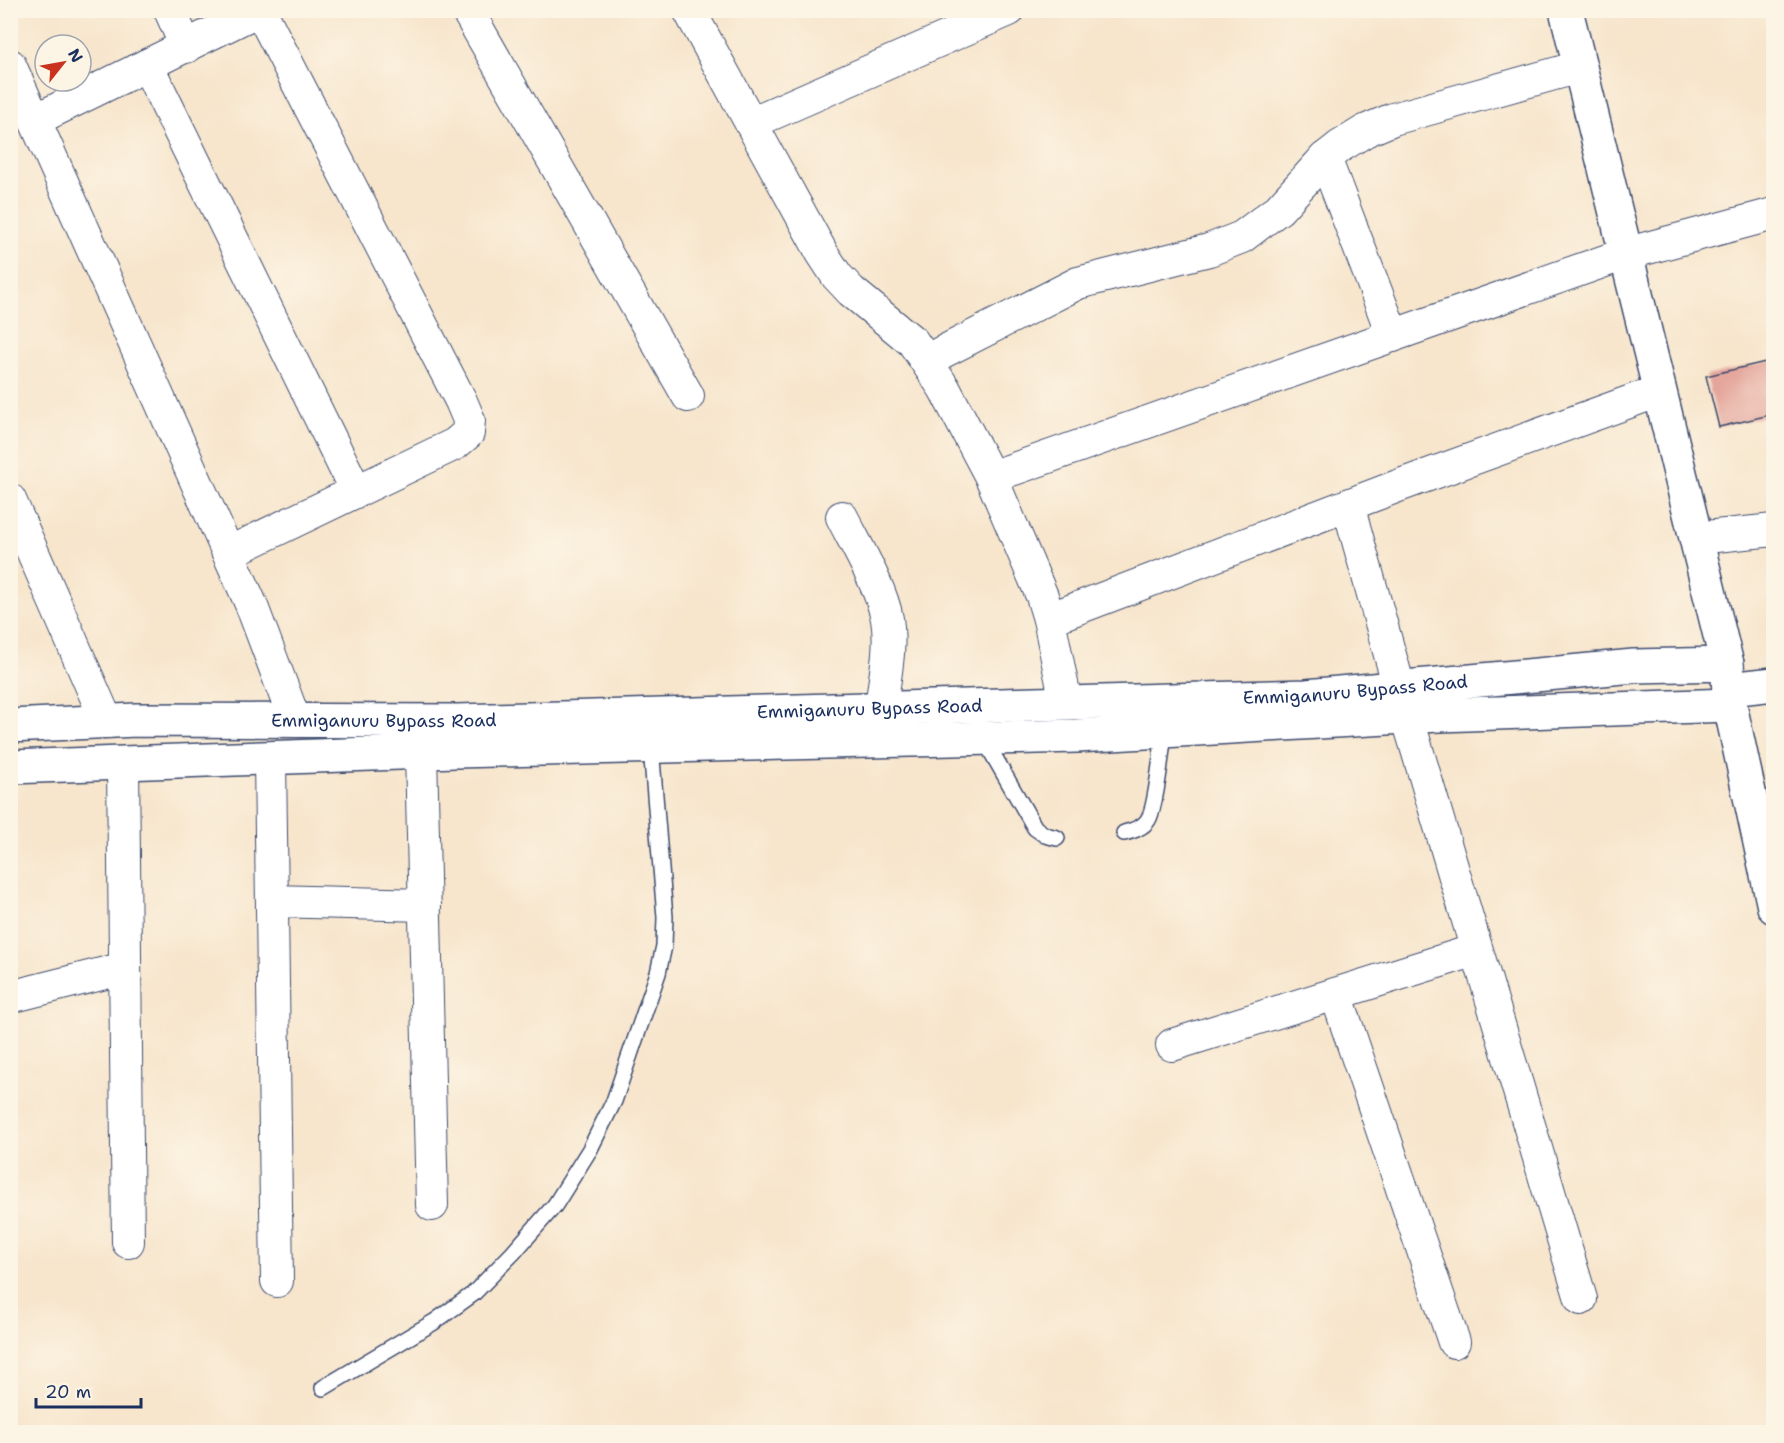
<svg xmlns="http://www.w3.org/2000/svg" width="1784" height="1443" viewBox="0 0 1784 1443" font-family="'Shantell Sans',sans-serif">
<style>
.building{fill:#e3a097}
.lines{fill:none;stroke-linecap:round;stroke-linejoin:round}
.service-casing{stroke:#3c4a6e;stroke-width:18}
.minor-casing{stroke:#3c4a6e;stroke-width:34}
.tertiary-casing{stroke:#3c4a6e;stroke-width:36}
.primary-casing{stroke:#3c4a6e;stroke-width:36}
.service{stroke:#fff;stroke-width:15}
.minor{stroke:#fff;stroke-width:32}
.tertiary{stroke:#fff;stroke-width:33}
.primary{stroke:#fff;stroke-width:33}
.labels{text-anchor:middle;stroke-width:6;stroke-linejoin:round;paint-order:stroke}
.street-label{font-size:18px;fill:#1b2f5e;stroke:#fcf5e5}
</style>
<rect width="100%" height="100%" fill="#fcf5e5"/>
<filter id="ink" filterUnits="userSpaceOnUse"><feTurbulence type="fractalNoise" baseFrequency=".0167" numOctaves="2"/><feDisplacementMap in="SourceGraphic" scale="12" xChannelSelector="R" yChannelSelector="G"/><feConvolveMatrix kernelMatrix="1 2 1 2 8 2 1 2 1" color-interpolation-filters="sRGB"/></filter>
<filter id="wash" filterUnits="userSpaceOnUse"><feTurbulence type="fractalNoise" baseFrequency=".008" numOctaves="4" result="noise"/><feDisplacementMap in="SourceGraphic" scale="24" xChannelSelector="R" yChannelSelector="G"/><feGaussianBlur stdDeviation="1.35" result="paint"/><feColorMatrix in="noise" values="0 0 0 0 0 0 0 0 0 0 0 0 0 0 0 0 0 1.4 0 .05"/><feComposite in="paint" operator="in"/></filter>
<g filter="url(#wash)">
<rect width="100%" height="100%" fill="#f7e5cc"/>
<g id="blocks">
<path class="building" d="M1774 360V414L1719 427 1706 376Z"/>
</g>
</g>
<g filter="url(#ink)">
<use href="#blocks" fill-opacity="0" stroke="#3c4a6e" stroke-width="1.5"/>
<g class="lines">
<defs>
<g id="service">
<path d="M984 739 1035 828 1045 835 1057 838"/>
<path d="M1124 833C1132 831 1143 828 1148 820 1156 808 1162 749 1164 731"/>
<path d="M323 1388 434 1322 473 1294 513 1253 555 1205 590 1149 614 1101 658 973 664 946 665 917 651 747"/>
</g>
<g id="minor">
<path d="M170 10 186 47"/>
<path d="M467 10 688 396"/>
<path d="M689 10 822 253 837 276 851 291 913 342 944 388 991 477 1042 596 1049 619 1066 703"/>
<path d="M10 65 251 604 295 721"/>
<path d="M147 65 356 491"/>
<path d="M35 120 259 10"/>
<path d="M751 123 1009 10"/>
<path d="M1325 158 1393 336"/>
<path d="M927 360 1078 283 1209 250 1242 237 1279 209 1325 158 1339 147 1365 131 1393 119 1579 67"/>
<path d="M991 477 1625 254 1774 214"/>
<path d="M10 500 107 722"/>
<path d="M1348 505 1399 687"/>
<path d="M842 517C856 545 882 589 887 619 892 648 884 680 881 708"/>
<path d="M1696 538 1774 530"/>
<path d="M228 553 455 444 468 433 469 420 461 401 260 10"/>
<path d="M1049 619 1398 486 1659 391"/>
<path d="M1407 716 1581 1299"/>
<path d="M421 753 432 1205"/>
<path d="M270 759 277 1281"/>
<path d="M123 764 128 1242"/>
<path d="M272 901 425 905"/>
<path d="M1336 994 1454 1342"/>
<path d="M10 997 125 968"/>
<path d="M1172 1045 1476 950"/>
</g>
<path id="tertiary" d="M1566 10 1727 664"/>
<g id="primary">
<path d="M1729 689 1774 684"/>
<path id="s1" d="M10 726 136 720 457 721 1306 696 1634 666 1727 664 1730 705 1774 907"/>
<path d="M10 767 455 751 1077 736 1439 715 1730 705"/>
</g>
</defs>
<use href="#service" class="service-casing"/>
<use href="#minor" class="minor-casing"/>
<use href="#tertiary" class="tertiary-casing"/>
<use href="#primary" class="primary-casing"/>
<use href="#service" class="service"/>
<use href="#minor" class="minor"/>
<use href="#tertiary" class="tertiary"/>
<use href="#primary" class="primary"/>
</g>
</g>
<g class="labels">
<g class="street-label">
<text dy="6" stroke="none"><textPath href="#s1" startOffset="1346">Emmiganuru Bypass Road</textPath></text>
<text dy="6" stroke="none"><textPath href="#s1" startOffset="860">Emmiganuru Bypass Road</textPath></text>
<text dy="6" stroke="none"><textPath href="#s1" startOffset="374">Emmiganuru Bypass Road</textPath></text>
</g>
</g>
<rect width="1784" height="1443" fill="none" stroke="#fcf5e5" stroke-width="36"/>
<g transform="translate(63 63) rotate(59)"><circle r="28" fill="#fcf5e5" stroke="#a2a6af" stroke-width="1.5"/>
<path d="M0-4.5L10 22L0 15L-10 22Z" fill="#c8321e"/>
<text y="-9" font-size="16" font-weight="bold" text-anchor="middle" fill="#1b2f5e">N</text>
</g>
<path d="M36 1398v9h105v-9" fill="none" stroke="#1b2f5e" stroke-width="3"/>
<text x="45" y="1398" font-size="18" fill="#1b2f5e" stroke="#fcf5e5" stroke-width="4.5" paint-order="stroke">20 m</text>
</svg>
